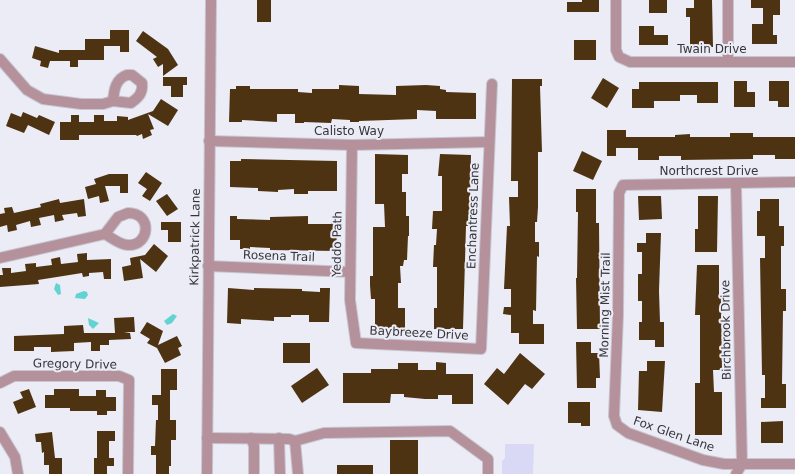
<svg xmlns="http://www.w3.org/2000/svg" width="795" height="474" viewBox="0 0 795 474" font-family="'DejaVu Sans',sans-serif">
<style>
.green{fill:#d9d8f5}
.water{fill:#62d2d2}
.building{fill:#4e3312}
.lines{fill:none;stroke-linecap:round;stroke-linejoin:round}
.minor-casing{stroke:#c7c7d1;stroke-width:12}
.minor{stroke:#b5919c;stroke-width:10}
.labels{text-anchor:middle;stroke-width:4;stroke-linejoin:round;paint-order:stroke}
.street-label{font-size:12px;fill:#35353a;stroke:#ececf7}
</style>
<rect width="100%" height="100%" fill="#ececf7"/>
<path class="green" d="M505 444H534L533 474H502V461L505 458Z"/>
<g class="water">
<path d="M56 283 60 285 61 294 58 295 54 289Z"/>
<path d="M84 291 87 292 88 295 85 299 75 298 76 294Z"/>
<path d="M173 314 177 316 172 323 167 325 164 321Z"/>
<path d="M88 318 99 323 93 329 89 325Z"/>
</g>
<g class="building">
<rect x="257" y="0" width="14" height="22"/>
<path d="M582 0H599V12H567V2H582Z"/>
<rect x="649" y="0" width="18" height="13"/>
<path d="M694 0H712L713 47H690V17H686V8H694Z"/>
<path d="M751 0H780V15H773V35H777V44H752V24H763V8H751Z"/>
<path d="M639 26H654V35H668V45H639Z"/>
<path d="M110 30H129V52H120V46H104V60H78V67H70V61H50L48 68 40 66 41 61 32 58 35 46 59 53V50H85V39H110Z"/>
<path d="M143 31 168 49 178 65 163 76V64L158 67 153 59 157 57 136 41Z"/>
<rect x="574" y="40" width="22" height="20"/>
<path d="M163 77H187V85H183V97H171V86H163Z"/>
<path d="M603 78 619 88 607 108 591 98Z"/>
<path d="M512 79H542V86H540L542 152H538V207L537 222H535V242H539V257L537 256 536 311 533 310V324H544V344H519V333H511V315L503 314 504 307H511V289H504L507 226H510L509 197H518V181H511Z"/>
<path d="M734 81H747V92H755V107H734Z"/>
<path d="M769 81H789V107H778V101H769Z"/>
<path d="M639 82H718V103H697V95H680V101H654V108H632V89H639Z"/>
<path d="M339 85 359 86V94L396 95V86L426 85 440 86V89L446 90V92L476 93V119H436V111L417 110V119L359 121V122H350V120L332 119 331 123 304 122V123H295V114H277V122L242 120V122H229L230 89H236V86H250V89H298V92L312 93V89H339Z"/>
<path d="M161 99 178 110 168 126 148 114 154 129 150 130 152 135 143 139 142 134 137 136 136 135H79V140H60V122H71V115H79V122H94V115H104V121H117V116L128 117V120L153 111Z"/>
<path d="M23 112 37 118 39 115 55 122 49 135 28 125 24 133 6 126 11 113 21 117Z"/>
<path d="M607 130H626V137H675V135L690 134V137H730V133H753V137H795V159H775V155H753V159L681 160V156H659V160H638V148H616V156H607Z"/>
<path d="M582 151 602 161 593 180 573 171Z"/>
<path d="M375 154 408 155V174H402V192H406V216H409V236H408L407 260H404L403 266H400L401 283H398V308H405V328H375V299H371L370 285V276H373V227H385L384 204H375Z"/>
<path d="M440 154 471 155 470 204 468 226H466L463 329H434V308H437V267H433L434 245H436L437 229H432L433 211H442V176H438Z"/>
<path d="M241 159 337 161V191H308V194H294V189L278 190V192L258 191V188L230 187V161H241Z"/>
<path d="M146 172 162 183 150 201 142 196 147 189 138 183Z"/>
<path d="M109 174H128V193H120V186H105L109 201 100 203 99 196 88 199 85 187 96 184 94 179Z"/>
<path d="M576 189H596V223H599L600 329H577L576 278H577L578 212H576Z"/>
<path d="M167 194 178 209 167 216 156 201Z"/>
<path d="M638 196H661L662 219 639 220Z"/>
<path d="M698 196H718L717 252H695V229H698Z"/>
<path d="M59 199 60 203 84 199 86 216 78 217 77 213 62 215 64 220 55 222 54 215 39 218 41 225 31 227 30 221 16 225 17 230 8 232 7 225 0 227V214L5 213 4 208 12 207 14 213 41 207 40 204Z"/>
<path d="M760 199H779V226H784V246H781V289H786V311H783L782 384H786V408H761V398H765V375H762L760 258H765V236H757V211H760Z"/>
<path d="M230 216H237V219L270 220V217L308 216V224H331V221L340 222 339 231H337L336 251 270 250V248L250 247V249H240V240H230Z"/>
<path d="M161 222H181V242H168V230H161Z"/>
<path d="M646 233H661L659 291 660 322H664V347H655V340H639V322H642V301H638V274H642V252H637V243H646Z"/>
<path d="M154 244 168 256 156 272 140 259 143 278 124 281 122 267 131 265 130 258 145 255Z"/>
<path d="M87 253V260L111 259V279H104L103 272 89 273V276L83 277 82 273 38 280 39 284 0 287V275H3L2 268H11V273L26 271 25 264 36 263V267L52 265 51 259 60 257 61 264 78 262 77 254Z"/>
<path d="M697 265H719V295H721L722 370H713L714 392H722V435H695V383H700V315H695Z"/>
<path d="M228 288 254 290V288L302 289V291L320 292V288H330L329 322H309V315H291V317H274V321L241 319V324L227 323Z"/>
<path d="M134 317 135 332H124L130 333 131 339 109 340V345H100V351H91V342L74 343V351L51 352V347H34V351H14V336L64 334V326L83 325 84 333H115L114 318Z"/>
<path d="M147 322 163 331 158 345 177 336 182 346 178 348 181 355 165 363 157 348 147 343 150 339 140 333Z"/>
<path d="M576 342H591V353H599L600 378H596V388H577Z"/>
<rect x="283" y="343" width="27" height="20"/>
<path d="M520 353 545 374 532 389 525 384 508 405 484 384 497 368 504 374Z"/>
<path d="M647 361H665L662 412 638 410 639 371H647Z"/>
<path d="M436 362 446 363V374H473V404H452V395H438V399H425L404 397V394H391L390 403H343V373H371V369H398V363H418V370H436Z"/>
<path d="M317 368 329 385 302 403 291 386Z"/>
<path d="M161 369H177V390H170V420H176V440H171V466H169V474H156V455H151V446H155L156 420H158V405H152V395H161Z"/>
<path d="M29 389 36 407 18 414 13 402 23 398 20 392Z"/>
<path d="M54 389H79V396H96V390H106V397H116V411H107V415H97V411H70V408H45V395H54Z"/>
<path d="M568 402H590V426H581V423H568Z"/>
<path d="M783 421V443H761V422Z"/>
<path d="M97 431H115V441H109V458H114V466H107V474H94V458H97Z"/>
<path d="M52 432 55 458H62V474H49V465H44V452L42 453 41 442H36L35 434Z"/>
<rect x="390" y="440" width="28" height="34"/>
<rect x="337" y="465" width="36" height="9"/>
</g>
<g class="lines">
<defs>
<g id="minor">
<path d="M616 0V50L619 57 630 62H795"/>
<path d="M728 0V62"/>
<path d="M0 59 27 90 43 99 81 104H103L113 101"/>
<path d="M127 75H132L142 83C143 93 139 97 131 103L113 101C114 91 115 79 127 75Z"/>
<path d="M209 141 352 145 489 142"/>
<path d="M352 145 350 300 356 343 481 349 492 84"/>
<path d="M795 182 623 185 619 193 618 315 614 416 617 425 628 433 703 460 724 464H795"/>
<path d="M128 213C153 213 150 246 128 245 120 245 112 238 105 234L118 217Z"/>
<path d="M0 258 105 234"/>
<path d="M208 266 350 272"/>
<path d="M0 383 14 376H119L129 380 128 474"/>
<path d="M0 432 15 457 18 474"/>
<path d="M207 438 289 439 295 441 298 474"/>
<path d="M251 438 254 446V474"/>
<path d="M279 438 280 474"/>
<path d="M295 441 324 433 450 431 488 459V474"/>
<path d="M207 474 211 0"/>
<path d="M736 474 742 464 736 184"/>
</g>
</defs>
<use href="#minor" class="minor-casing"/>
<use href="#minor" class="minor"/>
</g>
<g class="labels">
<g class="street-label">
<text x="712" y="53">Twain Drive</text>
<text x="349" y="135">Calisto Way</text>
<text x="709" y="175">Northcrest Drive</text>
<text transform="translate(473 216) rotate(-88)" y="4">Enchantress Lane</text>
<text transform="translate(195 237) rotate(-89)" y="4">Kirkpatrick Lane</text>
<text transform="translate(337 244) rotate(-89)" y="4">Yeddo Path</text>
<text transform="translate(279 256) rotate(2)" y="4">Rosena Trail</text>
<text transform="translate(605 305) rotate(-89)" y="4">Morning Mist Trail</text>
<text transform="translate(726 330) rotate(-91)" y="4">Birchbrook Drive</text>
<text transform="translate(419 333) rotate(3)" y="4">Baybreeze Drive</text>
<text transform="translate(75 364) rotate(1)" y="4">Gregory Drive</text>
<text transform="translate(674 434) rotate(19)" y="4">Fox Glen Lane</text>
</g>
</g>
</svg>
